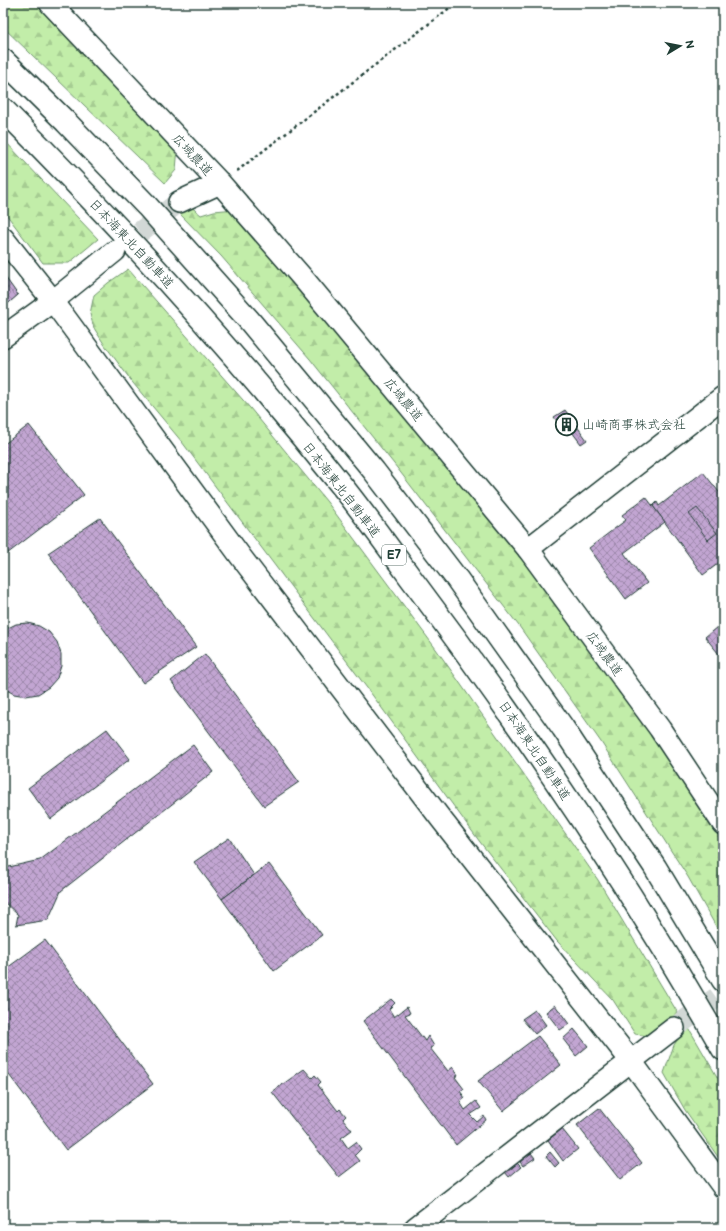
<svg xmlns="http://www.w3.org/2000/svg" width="726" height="1231" viewBox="0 0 726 1231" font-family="'Balsamiq Sans','Klee One',sans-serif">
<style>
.forest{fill:url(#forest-firs);stroke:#70956e}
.building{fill:url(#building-cross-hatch);stroke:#1f3d34}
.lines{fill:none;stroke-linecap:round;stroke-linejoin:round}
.minor-tunnel{stroke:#d2d8d6;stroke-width:21;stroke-dasharray:21 10;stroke-linecap:butt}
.minor-casing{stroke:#1f3d34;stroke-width:24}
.highway-casing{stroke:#1f3d34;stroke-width:25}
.path{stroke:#1f3d34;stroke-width:2.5;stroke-dasharray:3 3;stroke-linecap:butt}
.minor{stroke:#fff;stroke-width:21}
.highway{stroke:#fff;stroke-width:22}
.labels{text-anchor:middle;stroke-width:3.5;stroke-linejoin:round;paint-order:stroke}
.shield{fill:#fff;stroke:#627771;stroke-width:1}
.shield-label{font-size:12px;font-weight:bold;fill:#1f3d34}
.street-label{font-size:13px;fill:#1f3d34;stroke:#fff}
.poi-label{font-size:13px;fill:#1f3d34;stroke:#fff;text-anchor:start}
</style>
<defs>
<pattern id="forest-firs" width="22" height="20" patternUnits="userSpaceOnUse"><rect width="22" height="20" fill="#c2eda9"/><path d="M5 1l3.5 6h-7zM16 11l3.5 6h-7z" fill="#a6cc92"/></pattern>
<pattern id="building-cross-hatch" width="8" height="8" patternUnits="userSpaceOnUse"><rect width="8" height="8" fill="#c2a5d2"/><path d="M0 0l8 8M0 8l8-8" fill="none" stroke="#9d88ab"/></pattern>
</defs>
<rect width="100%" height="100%" fill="#fff"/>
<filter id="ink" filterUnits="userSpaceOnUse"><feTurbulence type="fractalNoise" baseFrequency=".025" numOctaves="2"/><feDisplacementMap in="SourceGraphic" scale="8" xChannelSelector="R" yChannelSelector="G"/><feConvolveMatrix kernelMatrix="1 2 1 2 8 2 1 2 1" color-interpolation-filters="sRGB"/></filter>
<g filter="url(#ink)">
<g class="forest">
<path d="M3 3H42L178 147 176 170 165 183 3 27Z"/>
<path d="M3 139 98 239 69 263H43L3 210Z"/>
<path d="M189 205 201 215 214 211 235 209 400 402 615 672 619 693 653 726 659 747 690 782 723 832V939L688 877 601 742 519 626 394 464 310 359 221 256 180 214Z"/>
<path d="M128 269 250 408 327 502 436 649 598 880 679 1015 672 1021 648 1036 635 1034 613 1000 557 941 480 842 373 696 182 442 133 383 104 344 94 328 90 314 94 295 108 283Z"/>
<path d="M687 1025 723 1087V1164L685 1110 664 1073 674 1045Z"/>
</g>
<g class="building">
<path d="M3 274 18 295 3 308Z"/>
<path d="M565 410 587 440 581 444 572 432 567 435 554 417Z"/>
<path d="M29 425 84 495 3 557V445Z"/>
<path d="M703 472 723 497V560L703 575 653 506 657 502 659 506Z"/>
<path d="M646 497 665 522 624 553 647 583 626 599 589 548 626 520 622 515Z"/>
<path d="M697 508 717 533 708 540 689 514Z"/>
<path d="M100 518 196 647 143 683 48 553Z"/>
<path d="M723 622V659L705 637Z"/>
<path d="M28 623 39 626 49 632 57 642 61 654V666L57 678 49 687 38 694 26 696 14 694 3 688V631L6 629 16 624Z"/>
<path d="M205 654 299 782 264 806 171 681Z"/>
<path d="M107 729 130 759 51 819 28 788Z"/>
<path d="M193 745 213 772 61 891 48 920 16 925 18 915 3 901V864L9 867 40 860Z"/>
<path d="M229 838 254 875 222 899 194 862Z"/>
<path d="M269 864 322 935 274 971 222 899Z"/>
<path d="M45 940 153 1084 66 1150 3 1067V971Z"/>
<path d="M391 999 395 1003 389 1009 394 1017 407 1007 410 1013 405 1015 425 1041 428 1036 434 1046 430 1048 448 1071 453 1067 458 1075 455 1077 464 1089 460 1091 465 1098 460 1102 465 1110 476 1101 481 1108 470 1115 477 1122 484 1116 486 1120 456 1145 363 1021Z"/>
<path d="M555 1005 569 1024 560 1030 546 1012Z"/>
<path d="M535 1010 546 1025 535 1034 522 1019Z"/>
<path d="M574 1029 588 1046 576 1056 563 1039Z"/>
<path d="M538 1036 561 1065 503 1111 478 1081Z"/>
<path d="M304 1069 312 1078 315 1075 321 1082 318 1085 338 1111 340 1109 346 1116 343 1119 352 1130 341 1138 348 1148 356 1142 361 1149 355 1155 360 1161 339 1177 272 1092Z"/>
<path d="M599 1108 642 1163 620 1180 577 1125Z"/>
<path d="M562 1129 578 1149 563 1161 548 1140Z"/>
<path d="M550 1152 559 1163 555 1167 546 1156Z"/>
<path d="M531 1153 535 1158 523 1166 520 1162Z"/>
<path d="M517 1163 521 1167 509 1177 505 1172Z"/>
</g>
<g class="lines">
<g class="minor-tunnel">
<path d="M115 251 179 202"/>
<path d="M674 1028 723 993"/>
</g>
<defs>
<g id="minor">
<path d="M50 3 220 183 307 283 528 549 660 729 723 824"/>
<path d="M179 202 220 183"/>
<path d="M3 238 53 301 241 557 441 819 631 1061 723 1187"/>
<path d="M3 337 53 301 115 251"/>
<path d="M528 549 723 397"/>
<path d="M415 1228 631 1061 674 1028"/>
</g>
<g id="highway">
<path d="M3 60 66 122 147 206 248 319 374 471 457 579 563 728 655 867 723 980"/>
<path d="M3 109C124 230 239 357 346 491 368 519 389 548 410 577 524 728 629 885 723 1049"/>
</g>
</defs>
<use href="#minor" class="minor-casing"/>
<use href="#highway" class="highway-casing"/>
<path class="path" d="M237 171 456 3"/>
<use href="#minor" class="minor"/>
<use href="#highway" class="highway"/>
</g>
</g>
<defs>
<symbol id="building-ring" viewBox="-11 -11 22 22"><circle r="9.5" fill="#fff" stroke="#1f3d34" stroke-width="1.5"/><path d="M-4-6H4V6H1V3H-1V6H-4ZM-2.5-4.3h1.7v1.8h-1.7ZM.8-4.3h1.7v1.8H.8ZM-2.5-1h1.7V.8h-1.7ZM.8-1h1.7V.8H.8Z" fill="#1f3d34"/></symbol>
</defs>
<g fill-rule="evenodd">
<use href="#building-ring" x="554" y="412" width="25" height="25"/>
</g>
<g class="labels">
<rect class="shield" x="382" y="545" width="24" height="20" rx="3"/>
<g class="shield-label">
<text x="394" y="559">E7</text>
</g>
<g class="street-label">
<text transform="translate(193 154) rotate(47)" y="5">広域農道</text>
<text transform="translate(132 243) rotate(47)" y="5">日本海東北自動車道</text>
<text transform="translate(404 399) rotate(50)" y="5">広域農道</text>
<text transform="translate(342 489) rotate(52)" y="5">日本海東北自動車道</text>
<text transform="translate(605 653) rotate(54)" y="5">広域農道</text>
<text transform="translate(535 750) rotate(56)" y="5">日本海東北自動車道</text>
</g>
<g class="poi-label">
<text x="582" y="429">山崎商事株式会社</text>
</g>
</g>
<rect width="726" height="1231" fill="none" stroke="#fff" stroke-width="16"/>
<rect x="8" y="8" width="710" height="1215" fill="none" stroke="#1f3d34" stroke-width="1.5" filter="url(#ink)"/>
<g transform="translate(680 46) rotate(80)" stroke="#ffffff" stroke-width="3" paint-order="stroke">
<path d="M0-3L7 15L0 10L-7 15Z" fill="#1f3d34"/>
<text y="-6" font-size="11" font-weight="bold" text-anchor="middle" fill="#1f3d34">N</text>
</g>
</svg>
